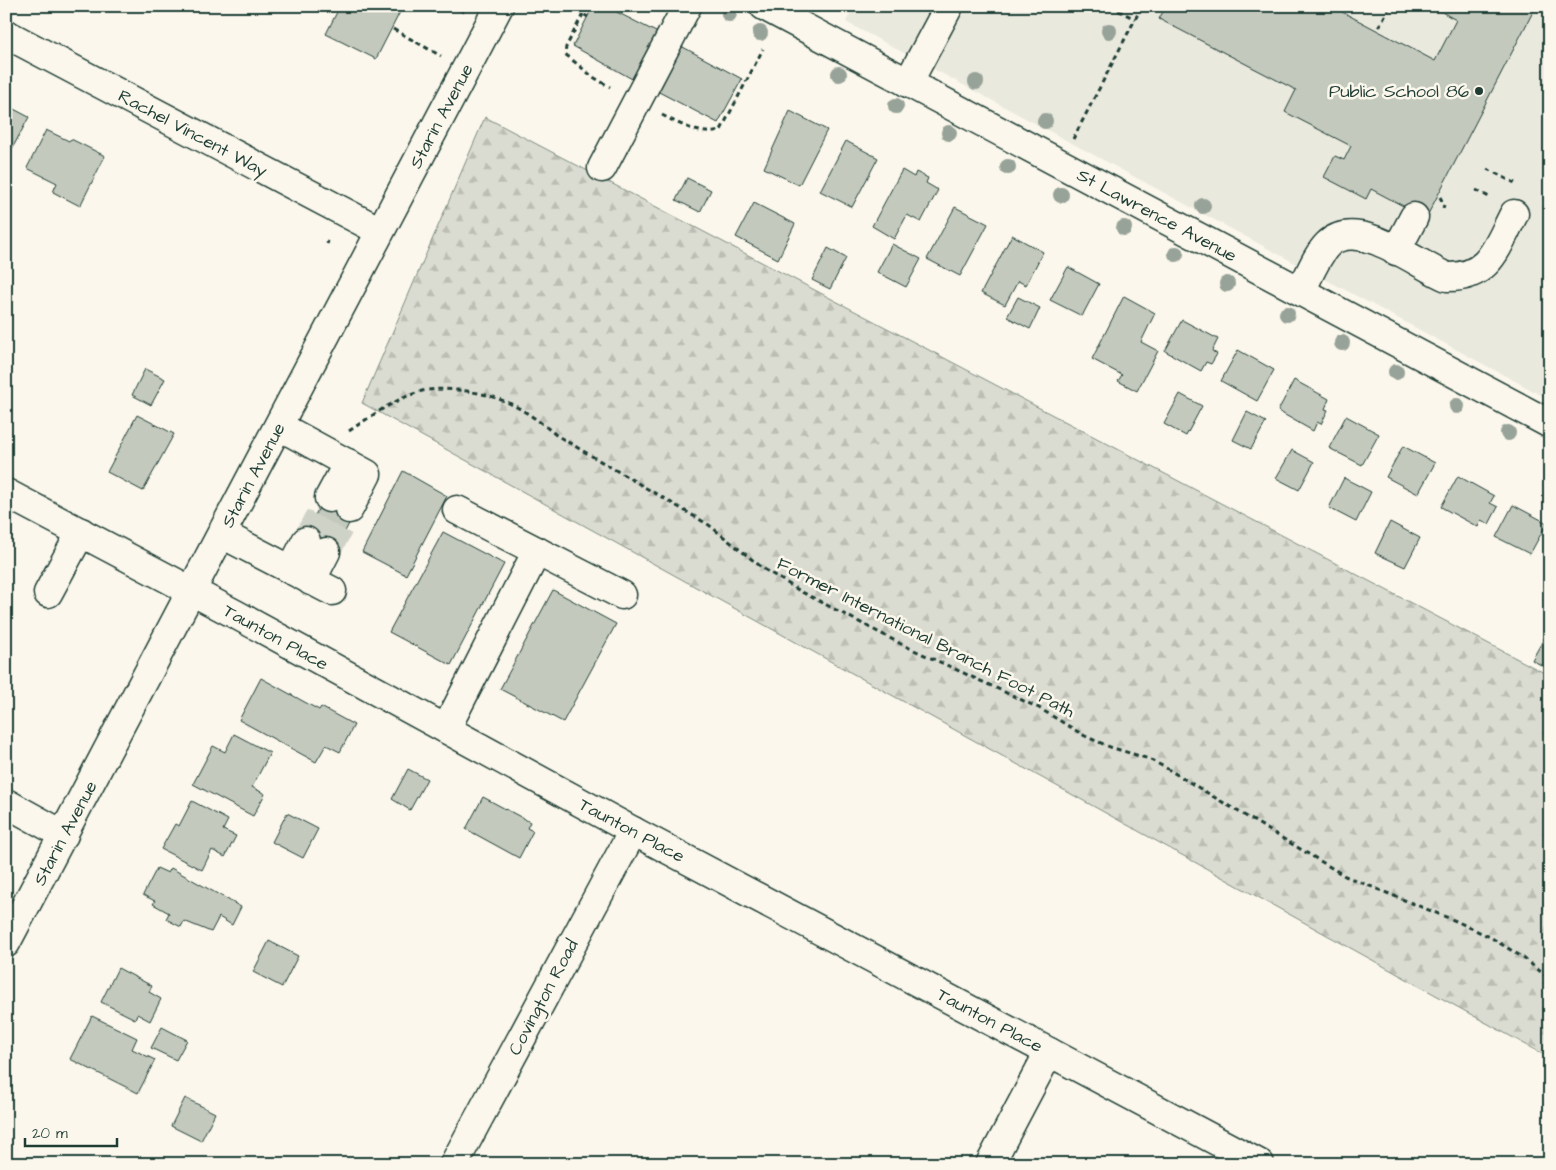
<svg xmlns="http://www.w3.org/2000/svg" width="1556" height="1170" viewBox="0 0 1556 1170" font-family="'Architects Daughter',sans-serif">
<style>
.built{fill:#eae9de}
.forest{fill:url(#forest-firs);stroke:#7d8c82}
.building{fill:#c4c9be;stroke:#1f3d34}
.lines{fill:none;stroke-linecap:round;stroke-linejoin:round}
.minor-tunnel{stroke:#cfd2c7;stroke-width:28;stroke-dasharray:28 14;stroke-linecap:butt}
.minor-casing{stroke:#1f3d34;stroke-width:31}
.path{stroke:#1f3d34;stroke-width:3;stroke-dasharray:5 4;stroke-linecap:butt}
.minor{stroke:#fbf7ec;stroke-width:28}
.tree{fill:#97a298}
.poi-dot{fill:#1f3d34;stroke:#fbf7ec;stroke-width:2}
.labels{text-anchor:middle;stroke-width:5;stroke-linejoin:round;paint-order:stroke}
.poi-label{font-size:18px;fill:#1f3d34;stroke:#fbf7ec;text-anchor:end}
.street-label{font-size:18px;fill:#1f3d34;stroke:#fbf7ec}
</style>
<defs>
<pattern id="forest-firs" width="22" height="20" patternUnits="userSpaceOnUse" patternTransform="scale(1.25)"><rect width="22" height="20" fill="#dbdcd1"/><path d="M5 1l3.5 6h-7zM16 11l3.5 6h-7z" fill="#bcbeb4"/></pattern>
</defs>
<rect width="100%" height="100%" fill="#fbf7ec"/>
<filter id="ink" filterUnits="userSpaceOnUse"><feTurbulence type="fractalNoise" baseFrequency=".02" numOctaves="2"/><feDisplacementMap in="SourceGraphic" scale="10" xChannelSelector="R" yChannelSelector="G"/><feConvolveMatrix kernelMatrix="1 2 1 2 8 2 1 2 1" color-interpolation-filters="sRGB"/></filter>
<g filter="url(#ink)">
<path class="built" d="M854 6H1550V400L846 22Z"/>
<path class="forest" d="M485 117 1550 676V1058L362 403Z"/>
<g class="building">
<path d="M340 6H403L376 59 326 34Z"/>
<path d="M593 6H605L658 33 634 80 573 46Z"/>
<path d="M1166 6H1331L1435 61 1456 20 1431 6H1536L1426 218 1371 189 1366 199 1324 177 1335 156 1344 160 1351 146 1285 112 1296 90 1159 19Z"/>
<path d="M681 46 742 79 718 123 657 91Z"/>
<path d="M6 105 29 117 6 160Z"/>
<path d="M790 111 827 130 799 185 764 168Z"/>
<path d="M46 130 69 141 71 139 105 156 80 206 53 192 57 183 27 168Z"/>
<path d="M846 141 878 158 852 207 820 191Z"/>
<path d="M902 170 914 177 916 172 928 178 926 183 938 190 921 222 907 215 894 239 872 226Z"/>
<path d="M687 178 711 190 700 212 676 200Z"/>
<path d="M754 203 795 224 778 259 736 237Z"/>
<path d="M955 207 988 224 960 276 927 259Z"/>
<path d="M1012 235 1043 252 1026 285 1018 281 1005 305 981 293Z"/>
<path d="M892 244 921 259 906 287 877 272Z"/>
<path d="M828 248 846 258 830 289 812 280Z"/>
<path d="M1068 267 1099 284 1082 316 1050 300Z"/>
<path d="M1124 296 1155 313 1141 342 1158 351 1137 391 1118 381 1122 375 1092 359Z"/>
<path d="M1018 297 1040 308 1030 329 1007 317Z"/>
<path d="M1182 320 1218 339 1212 351 1217 354 1211 364 1206 362 1201 371 1165 351Z"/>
<path d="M1238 350 1274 370 1257 401 1221 381Z"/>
<path d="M145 369 165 379 151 405 132 395Z"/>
<path d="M1294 380 1329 399 1325 409 1328 410 1321 424 1317 422 1313 431 1278 411Z"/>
<path d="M1180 394 1202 406 1186 436 1164 424Z"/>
<path d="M1247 412 1266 422 1251 449 1233 440Z"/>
<path d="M137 415 174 434 143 491 107 472Z"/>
<path d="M1346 416 1379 434 1362 465 1329 448Z"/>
<path d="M1403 446 1435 463 1418 494 1386 477Z"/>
<path d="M1292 450 1314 462 1299 490 1276 478Z"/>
<path d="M403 471 447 496 406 575 362 552Z"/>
<path d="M1458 476 1494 496 1490 503 1498 507 1489 524 1481 520 1478 527 1441 507Z"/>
<path d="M1344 478 1371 492 1356 522 1329 508Z"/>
<path d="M325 496 355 512 333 555 302 540Z"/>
<path d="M1513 505 1547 523 1530 554 1496 537Z"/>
<path d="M1390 522 1420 538 1405 567 1375 553Z"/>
<path d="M443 532 504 564 451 665 389 632Z"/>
<path d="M1550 572V589L1543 586Z"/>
<path d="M553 590 616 624 563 722 500 689Z"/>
<path d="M1548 631 1550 632V670L1532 660Z"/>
<path d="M261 678 319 710 321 707 354 725 340 752 326 745 316 762 239 720Z"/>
<path d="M234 734 270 753 252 787 265 794 253 816 193 784 213 746 225 752Z"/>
<path d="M408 769 427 779 410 810 392 799Z"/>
<path d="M483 797 530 822 527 828 533 831 519 858 466 829Z"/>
<path d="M192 801 228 820 223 830 236 836 225 857 212 850 202 870 161 849 175 824 179 826Z"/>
<path d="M287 813 318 829 303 858 272 842Z"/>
<path d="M157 868 168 873 171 868 241 907 232 925 219 917 211 932 184 921 181 927 166 919 169 913 153 904 155 901 143 895Z"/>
<path d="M269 941 298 956 282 987 253 972Z"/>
<path d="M118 968 152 986 149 992 161 999 150 1021 137 1014 135 1019 101 1002Z"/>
<path d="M92 1016 137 1038 132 1049 155 1060 138 1093 70 1059Z"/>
<path d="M162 1027 187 1040 176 1060 151 1048Z"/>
<path d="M185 1098 215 1113 201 1141 171 1126Z"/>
</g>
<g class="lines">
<g class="minor-tunnel">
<path d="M306 541 329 498"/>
<path d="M326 552 349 509"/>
</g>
<defs>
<g id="minor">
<path d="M764 6 1550 424"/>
<path d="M6 34 380 231"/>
<path d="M908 83 949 6"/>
<path d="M602 168 687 6"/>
<path d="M1396 251 1414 217"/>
<path d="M1301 291C1309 276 1316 256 1328 244 1358 216 1416 264 1447 277 1490 278 1497 246 1514 214"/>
<path d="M279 426 367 474 349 509"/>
<path d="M6 493 235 614 633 831 1260 1164"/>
<path d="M329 498 348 463"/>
<path d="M457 510 622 595"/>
<path d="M222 534 332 591"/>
<path d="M291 570 306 541"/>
<path d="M311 581 326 552"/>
<path d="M48 593 81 532"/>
<path d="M446 729 537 551"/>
<path d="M6 803 64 835"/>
<path d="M6 943 499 6"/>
<path d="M454 1164 633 831"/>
<path d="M990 1164 1049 1052"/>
</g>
</defs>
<use href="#minor" class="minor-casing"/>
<g class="path">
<path d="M452 6 464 12"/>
<path d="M569 6 588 17"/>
<path d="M1110 6 1135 19"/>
<path d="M583 14 566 47 565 54 593 77 610 87"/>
<path d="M1379 27 1390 6"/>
<path d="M393 29 441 56"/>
<path d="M662 115C677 123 705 138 721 130L763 49"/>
<path d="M1073 139 1142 6"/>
<path d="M1487 169 1515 183"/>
<path d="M1476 190 1491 198"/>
<path d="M1440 197 1444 205 1443 208"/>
<path d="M327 244 328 241"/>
<path d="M349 431C370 417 392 401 416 393 429 388 443 389 457 390 500 394 524 408 556 435L709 525 764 569 800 591 901 644 1039 708 1085 736 1110 747 1149 759 1166 768 1345 876 1456 921 1490 937 1522 957 1550 979"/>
</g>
<use href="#minor" class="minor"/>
</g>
<g class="tree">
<circle cx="729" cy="14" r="8"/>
<circle cx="1109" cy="31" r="8"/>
<circle cx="760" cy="33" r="8"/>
<circle cx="839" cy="74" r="8"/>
<circle cx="976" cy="82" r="8"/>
<circle cx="896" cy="106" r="8"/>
<circle cx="1045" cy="121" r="8"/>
<circle cx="949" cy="133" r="8"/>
<circle cx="1008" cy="167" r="8"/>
<circle cx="1061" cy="195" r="8"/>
<circle cx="1203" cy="206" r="8"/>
<circle cx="1124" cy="228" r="8"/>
<circle cx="1176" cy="254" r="8"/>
<circle cx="1227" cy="284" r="8"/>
<circle cx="1287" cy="314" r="8"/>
<circle cx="1342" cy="343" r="8"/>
<circle cx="1396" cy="372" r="8"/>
<circle cx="1457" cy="406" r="8"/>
<circle cx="1508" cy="433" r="8"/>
</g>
</g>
<circle class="poi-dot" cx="1479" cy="91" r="5"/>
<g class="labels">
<g class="poi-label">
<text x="1469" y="97">Public School 86</text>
</g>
<g class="street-label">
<text transform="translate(441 116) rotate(-62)" y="6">Starin Avenue</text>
<text transform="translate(193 133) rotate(28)" y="6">Rachel Vincent Way</text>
<text transform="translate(1157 215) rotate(28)" y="6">St Lawrence Avenue</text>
<text transform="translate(253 475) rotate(-62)" y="6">Starin Avenue</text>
<text transform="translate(276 637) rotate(29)" y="6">Taunton Place</text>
<text transform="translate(926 637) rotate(27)" y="6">Former International Branch Foot Path</text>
<text transform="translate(632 830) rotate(28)" y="6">Taunton Place</text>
<text transform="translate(65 833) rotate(-62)" y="6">Starin Avenue</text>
<text transform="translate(543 997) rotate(-62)" y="6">Covington Road</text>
<text transform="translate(990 1020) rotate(28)" y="6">Taunton Place</text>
</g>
</g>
<rect width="1556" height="1170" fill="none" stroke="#fbf7ec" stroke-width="25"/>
<rect x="12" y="12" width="1531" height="1145" fill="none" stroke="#1f3d34" stroke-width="2" filter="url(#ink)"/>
<path d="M25 1138v8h92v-8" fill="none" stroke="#1f3d34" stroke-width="2.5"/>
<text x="32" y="1138" font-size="15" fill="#1f3d34" stroke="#fbf7ec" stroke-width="4" paint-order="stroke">20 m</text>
</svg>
